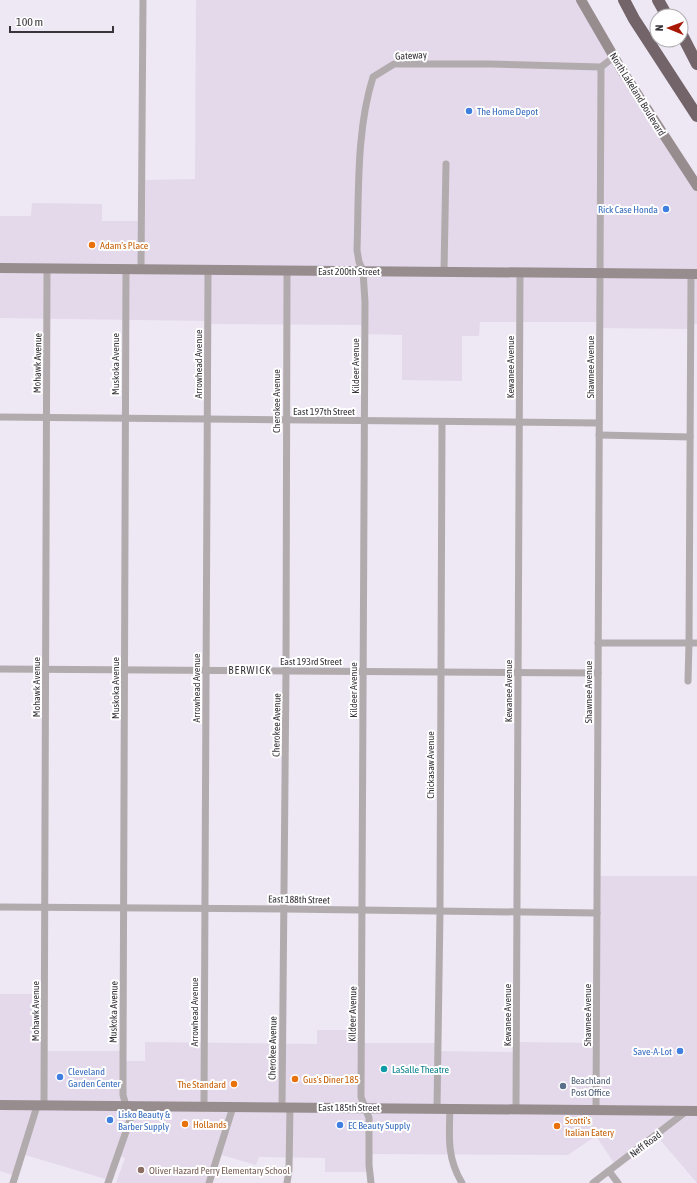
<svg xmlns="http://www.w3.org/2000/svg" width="697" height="1183" viewBox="0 0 697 1183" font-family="'Asap Condensed',sans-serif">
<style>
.built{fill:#e4d9eb}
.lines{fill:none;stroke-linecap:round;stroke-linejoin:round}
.street{stroke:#b2abad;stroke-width:7}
.secondary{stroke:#978d8f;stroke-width:10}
.highway{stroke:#726468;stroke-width:12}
.shop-dot{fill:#3f7fe0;stroke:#fff;stroke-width:1.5}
.food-dot{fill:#e8710a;stroke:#fff;stroke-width:1.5}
.culture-dot{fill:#0f9aa8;stroke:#fff;stroke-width:1.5}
.service-dot{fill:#5c6f8a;stroke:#fff;stroke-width:1.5}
.education-dot{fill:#8d6e63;stroke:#fff;stroke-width:1.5}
.labels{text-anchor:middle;stroke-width:4;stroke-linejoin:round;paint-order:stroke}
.street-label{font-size:10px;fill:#38353a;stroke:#fff}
.shop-label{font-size:10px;fill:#366cbe;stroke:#fff;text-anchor:start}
.food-label{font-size:10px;fill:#c56008;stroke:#fff;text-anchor:start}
.culture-label{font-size:10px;fill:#0d838f;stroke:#fff;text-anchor:start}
.service-label{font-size:10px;fill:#4e5e75;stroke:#fff;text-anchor:start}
.education-label{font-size:10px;fill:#785e54;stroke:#fff;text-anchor:start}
.neighbourhood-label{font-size:11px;letter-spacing:1px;fill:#38353a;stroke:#fff}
</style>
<rect width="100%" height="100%" fill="#eee7f4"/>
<g class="built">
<path d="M196 0H581L697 186V324H691V329L600 328V322H480L479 336H462V381L402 380V335L365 334 364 325 208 324V321L0 318V216H31L32 203 102 204V221H141L142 180 195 179Z"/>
<path d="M597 876H697V1183L656 1135 633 1158 616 1166 596 1136 568 1155 369 1154V1172H325V1158L259 1157 256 1165 218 1154 209 1183H116L125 1158 118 1155 109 1180 22 1154 16 1176 0 1171V994H45V1051H123V1061H145V1042L317 1044V1030H362V1043H438V1051L516 1052V1042L596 1043Z"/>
</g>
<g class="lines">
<g class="street">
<path d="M141 269 143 0"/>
<path d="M444 272 446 164"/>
<path d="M0 417 599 423"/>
<path d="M599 435 690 437"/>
<path d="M598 643H697"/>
<path d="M0 669 598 673"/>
<path d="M688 681 689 643 691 274"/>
<path d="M0 907 284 909 597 913"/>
<path d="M44 1106 47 269"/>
<path d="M204 1106 208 270"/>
<path d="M282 1107 286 671 287 271"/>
<path d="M437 1108 440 911 442 423"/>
<path d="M450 1109C449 1137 447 1158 462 1183"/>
<path d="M516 1109 520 272"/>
<path d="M596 1110 601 67 614 57"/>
<path d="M609 1171 618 1183"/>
<path d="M13 1183 37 1106"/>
<path d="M108 1183 130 1120 123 1095V1061L126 269"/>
<path d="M209 1183 233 1107"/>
<path d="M287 1183 289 1170 290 1107"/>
<path d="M371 1183 369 1165V1118L361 1097 365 302 363 271 359 262 357 250C359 194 356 131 373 77L394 64H490L601 67"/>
<path d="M593 1183 688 1110"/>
</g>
<g class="secondary">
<path d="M581 0 621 69 697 186"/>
<path d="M0 268 697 274"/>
<path d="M0 1105 697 1111"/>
</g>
<g class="highway">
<path d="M624 0 634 19 697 116"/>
<path d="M658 0 667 16"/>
<path d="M681 33 697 64"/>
</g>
</g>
<g class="shop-dot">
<circle cx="469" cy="111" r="4"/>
<circle cx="666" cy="209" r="4"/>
<circle cx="680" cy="1051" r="4"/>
<circle cx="60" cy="1077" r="4"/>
<circle cx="110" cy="1120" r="4"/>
<circle cx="340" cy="1125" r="4"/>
</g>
<g class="food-dot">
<circle cx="92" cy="245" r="4"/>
<circle cx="295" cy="1079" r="4"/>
<circle cx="234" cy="1084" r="4"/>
<circle cx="185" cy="1124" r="4"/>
<circle cx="557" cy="1126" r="4"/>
</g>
<circle class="culture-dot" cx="384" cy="1069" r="4"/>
<circle class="service-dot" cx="563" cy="1086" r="4"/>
<circle class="education-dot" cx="141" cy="1170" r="4"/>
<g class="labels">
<g class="street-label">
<text transform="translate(411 55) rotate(-3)" y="4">Gateway</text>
<text transform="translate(638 94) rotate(58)" y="4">North Lakeland Boulevard</text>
<text x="349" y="275">East 200th Street</text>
<text transform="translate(37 363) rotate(-89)" y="4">Mohawk Avenue</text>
<text transform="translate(115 364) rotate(-90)" y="4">Muskoka Avenue</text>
<text transform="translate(198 364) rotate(-90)" y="4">Arrowhead Avenue</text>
<text transform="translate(355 366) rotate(-90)" y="4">Kildeer Avenue</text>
<text transform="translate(510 367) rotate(-90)" y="4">Kewanee Avenue</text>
<text transform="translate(590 367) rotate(-90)" y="4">Shawnee Avenue</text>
<text transform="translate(276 401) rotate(-90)" y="4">Cherokee Avenue</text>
<text x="324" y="415">East 197th Street</text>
<text x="311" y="665">East 193rd Street</text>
<text transform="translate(36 687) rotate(-90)" y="4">Mohawk Avenue</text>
<text transform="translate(115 688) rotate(-90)" y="4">Muskoka Avenue</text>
<text transform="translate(196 688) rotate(-90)" y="4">Arrowhead Avenue</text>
<text transform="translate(353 690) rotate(-90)" y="4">Kildeer Avenue</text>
<text transform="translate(508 691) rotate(-90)" y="4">Kewanee Avenue</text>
<text transform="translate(588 692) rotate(-90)" y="4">Shawnee Avenue</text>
<text transform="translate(276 725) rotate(-89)" y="4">Cherokee Avenue</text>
<text transform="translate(430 765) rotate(-90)" y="4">Chickasaw Avenue</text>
<text transform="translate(299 899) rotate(1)" y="4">East 188th Street</text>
<text transform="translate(35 1011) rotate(-90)" y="4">Mohawk Avenue</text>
<text transform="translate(113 1012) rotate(-89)" y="4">Muskoka Avenue</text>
<text transform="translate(194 1012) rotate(-90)" y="4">Arrowhead Avenue</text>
<text transform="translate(352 1014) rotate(-89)" y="4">Kildeer Avenue</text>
<text transform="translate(507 1015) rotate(-90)" y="4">Kewanee Avenue</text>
<text transform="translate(587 1015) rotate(-90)" y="4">Shawnee Avenue</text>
<text transform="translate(272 1048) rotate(-89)" y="4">Cherokee Avenue</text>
<text x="349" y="1111">East 185th Street</text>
<text transform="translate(645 1144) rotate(-37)" y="4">Neff Road</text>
</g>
<g class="shop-label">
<text x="477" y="115">The Home Depot</text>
<text x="658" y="213" text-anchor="end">Rick Case Honda</text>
<text x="672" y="1055" text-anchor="end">Save-A-Lot</text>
<text x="68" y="1075">Cleveland<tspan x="68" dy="12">Garden Center</tspan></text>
<text x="118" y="1118">Lisko Beauty &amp;<tspan x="118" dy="12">Barber Supply</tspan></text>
<text x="348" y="1129">EC Beauty Supply</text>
</g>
<g class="food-label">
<text x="100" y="249">Adam's Place</text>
<text x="303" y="1083">Gus's Diner 185</text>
<text x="226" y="1088" text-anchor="end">The Standard</text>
<text x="565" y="1124">Scotti's<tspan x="565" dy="12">Italian Eatery</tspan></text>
<text x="193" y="1128">Hollands</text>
</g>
<g class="culture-label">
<text x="392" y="1073">LaSalle Theatre</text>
</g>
<g class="service-label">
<text x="571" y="1084">Beachland<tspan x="571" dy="12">Post Office</tspan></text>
</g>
<g class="education-label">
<text x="149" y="1174">Oliver Hazard Perry Elementary School</text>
</g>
<g class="neighbourhood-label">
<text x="250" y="674">BERWICK</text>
</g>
</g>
<g transform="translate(669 28) rotate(271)"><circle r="19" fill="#ffffff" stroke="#afaeb0"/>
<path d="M0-3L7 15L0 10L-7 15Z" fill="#a91805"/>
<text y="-6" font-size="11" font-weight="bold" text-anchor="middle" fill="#38353a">N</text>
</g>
<path d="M10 26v6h103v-6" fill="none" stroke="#38353a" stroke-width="2"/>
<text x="16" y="26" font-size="12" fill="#38353a" stroke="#ffffff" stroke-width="3" paint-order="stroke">100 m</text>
</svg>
